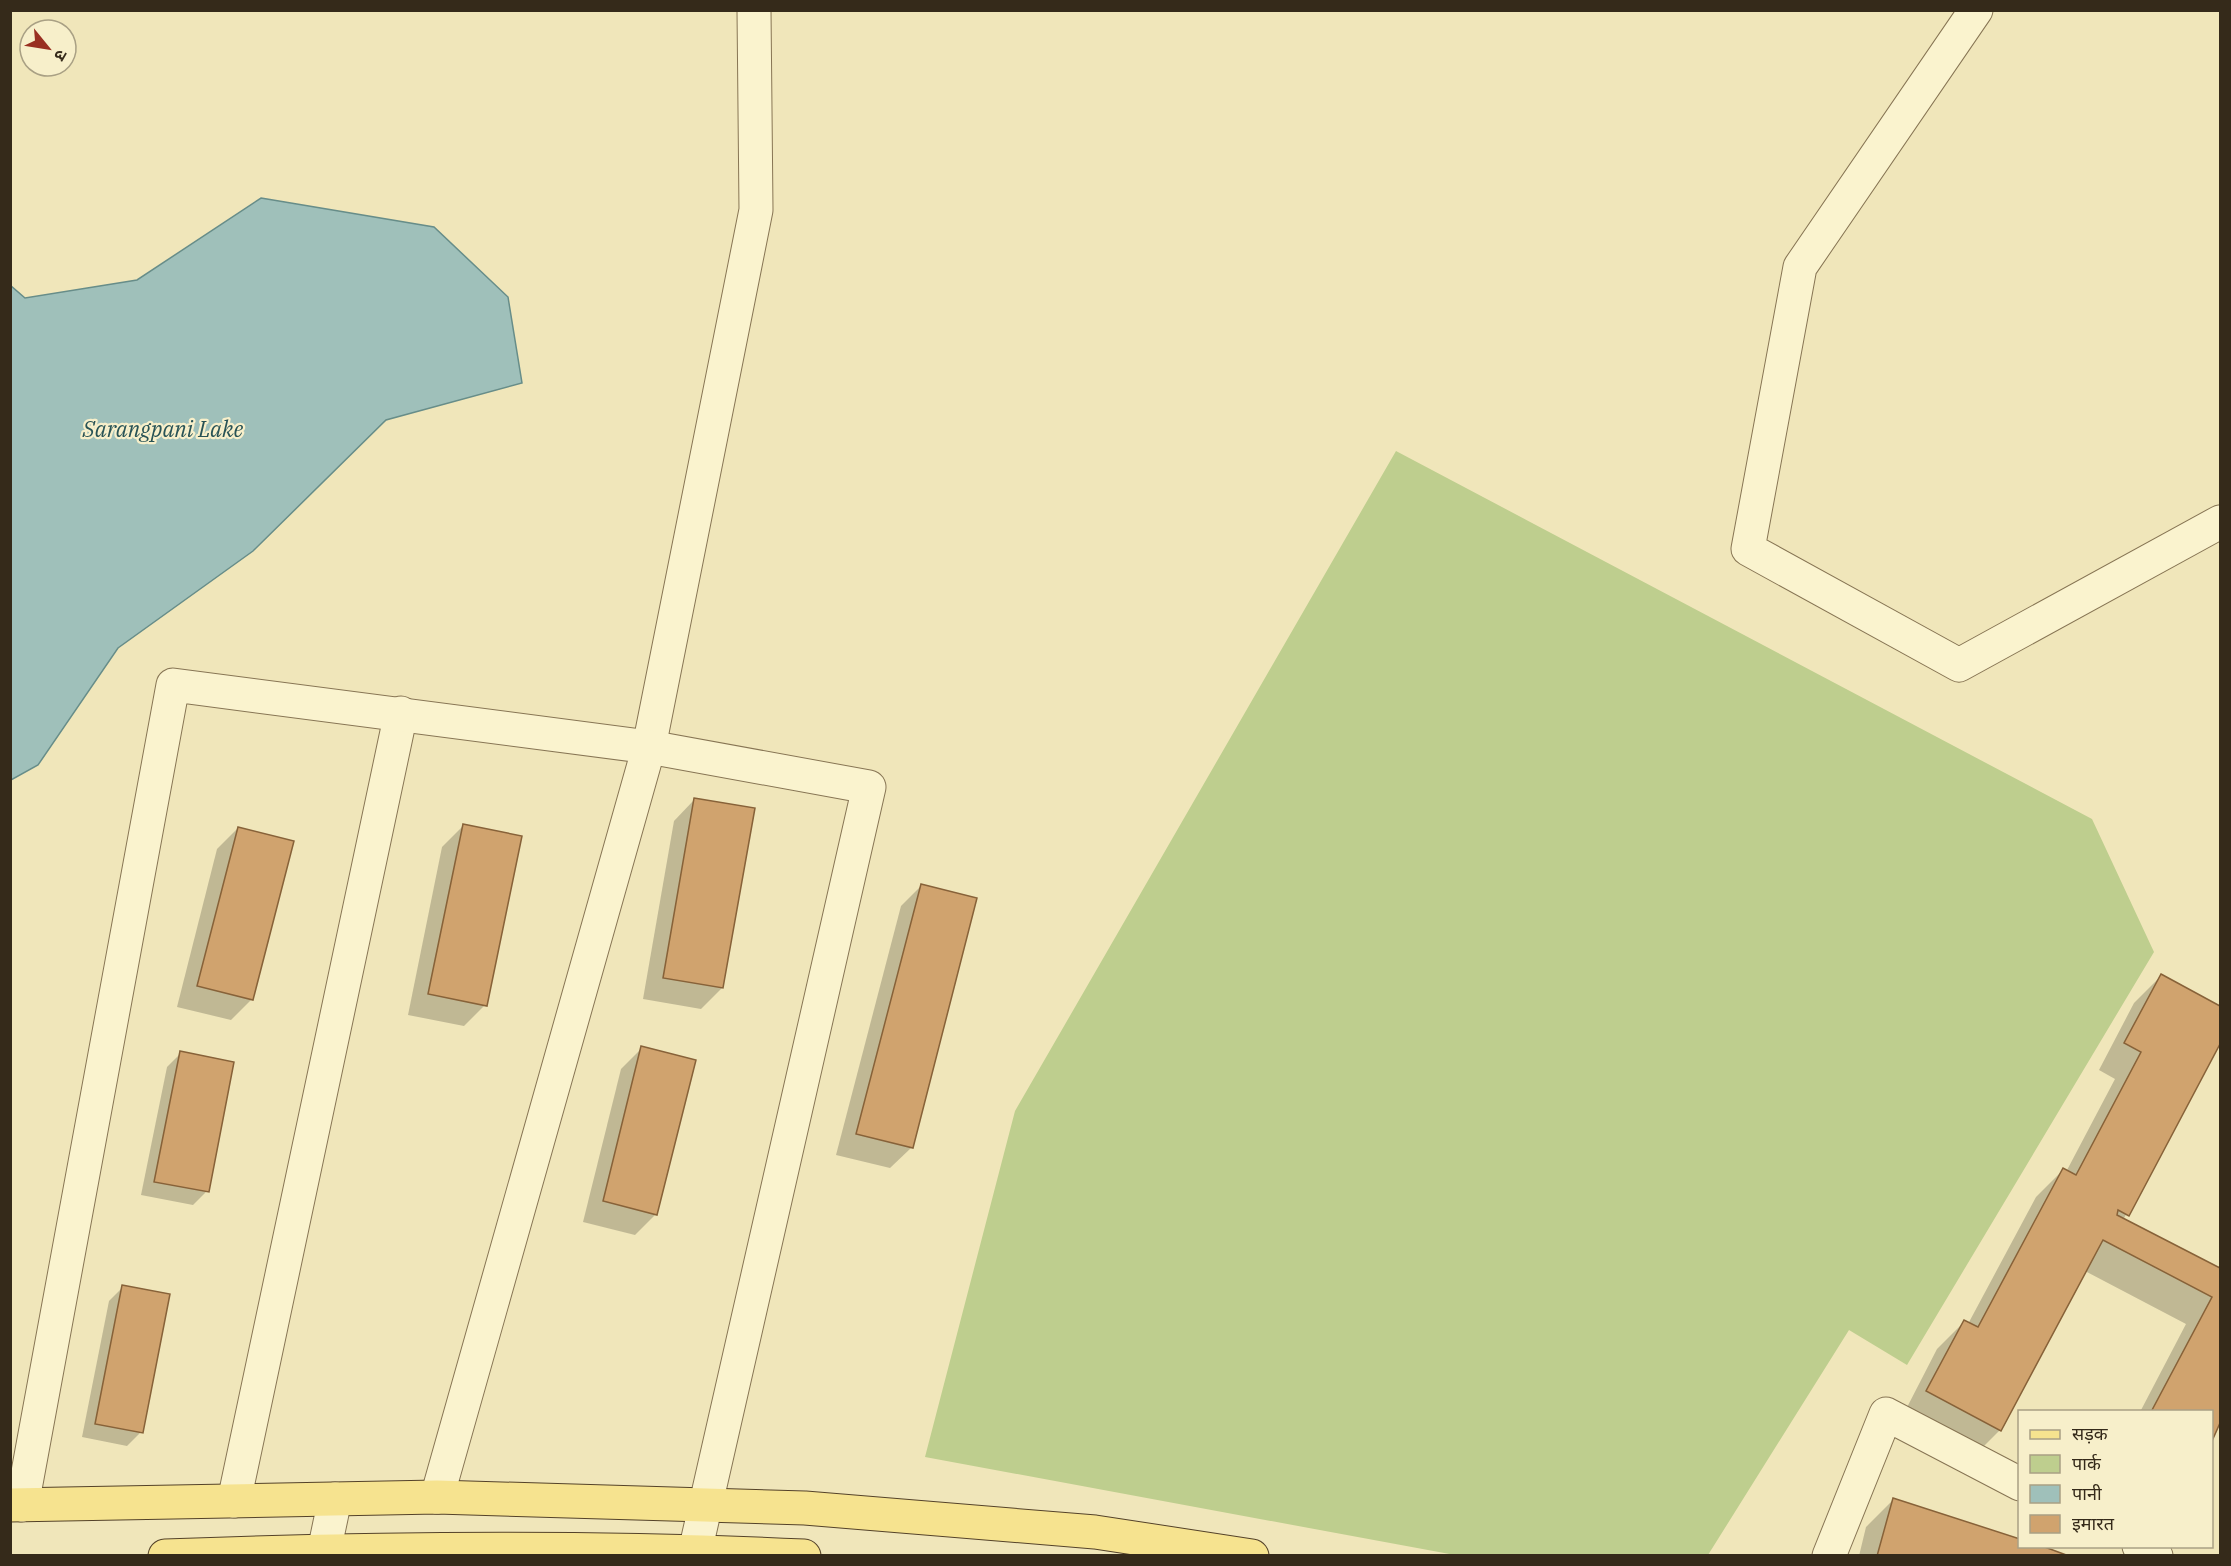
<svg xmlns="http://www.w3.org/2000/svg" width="2231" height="1566" viewBox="0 0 2231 1566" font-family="'IBM Plex Serif','Noto Sans Devanagari',serif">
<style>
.green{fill:#bece8e}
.water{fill:#9fc0ba;stroke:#678d89;stroke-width:1.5}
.shadow{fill:#0003}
.building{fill:#d0a36e;stroke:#876239;stroke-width:1.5}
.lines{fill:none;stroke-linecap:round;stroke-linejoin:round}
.minor-casing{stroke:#877554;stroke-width:35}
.major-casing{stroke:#544229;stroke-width:35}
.minor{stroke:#faf3ce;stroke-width:33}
.major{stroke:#f6e38f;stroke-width:33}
.labels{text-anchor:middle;stroke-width:4.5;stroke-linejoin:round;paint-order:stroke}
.water-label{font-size:22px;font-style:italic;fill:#285356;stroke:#f7efca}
</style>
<rect width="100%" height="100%" fill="#f0e6ba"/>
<path class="green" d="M1396 451 2092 819 2154 952 1907 1365 1849 1330 1708 1555H1455L925 1457 1015 1111Z"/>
<path class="water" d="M261 198 434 227 508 297 522 383 386 420 253 551 118 648 38 765 11 780V286L25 298 137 280Z"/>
<g class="shadow">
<path d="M694 800 722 988 701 1009 643 999 674 821Z"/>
<path d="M463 826 485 1005 464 1026 408 1015 442 847Z"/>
<path d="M238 828 252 999 231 1020 177 1007 217 849Z"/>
<path d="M922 885 975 899 911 1148 890 1168 836 1155 901 906Z"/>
<path d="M2161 976 2220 1008V1041L2123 1220 2216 1269 2220 1265V1420L2212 1437V1412H2140L2186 1324 2085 1271 2000 1430 1973 1457 1901 1419 1937 1349 1964 1322 1968 1324 2036 1197 2063 1170 2066 1172 2115 1079 2099 1070 2134 1003Z"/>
<path d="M642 1048 656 1214 635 1235 583 1222 621 1069Z"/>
<path d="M181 1053 207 1191 193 1205 141 1195 167 1067Z"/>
<path d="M123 1287 141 1432 127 1446 82 1437 109 1301Z"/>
<path d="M1893 1500 2020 1546 2065 1556H1859L1866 1527Z"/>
</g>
<g class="building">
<path d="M694 798 755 808 723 988 663 978Z"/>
<path d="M463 824 522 836 487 1006 428 994Z"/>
<path d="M238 827 294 841 253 1000 197 986Z"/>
<path d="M921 884 977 898 913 1148 856 1134Z"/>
<path d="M2161 974 2220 1006V1044L2129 1216 2118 1210 2117 1215 2220 1268V1423L2212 1441V1412H2151L2212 1297 2103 1240 2001 1431 1926 1391 1964 1320 1978 1327 2063 1168 2076 1175 2141 1052 2124 1043Z"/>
<path d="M641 1046 696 1060 657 1215 603 1201Z"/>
<path d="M180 1051 234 1062 209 1192 154 1182Z"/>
<path d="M122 1285 170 1294 143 1433 95 1424Z"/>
<path d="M1893 1498 2020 1539V1546H2042L2069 1556H1877Z"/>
</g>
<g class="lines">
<defs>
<g id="minor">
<path d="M1976 10 1800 267 1748 549 1959 665 2220 522"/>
<path d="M437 1497 649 747 756 210 754 10"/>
<path d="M234 1501 401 713"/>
<path d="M22 1505 173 685 649 747 869 787 694 1556"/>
<path d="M2139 1546 2156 1556"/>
<path d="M323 1556 335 1499"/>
<path d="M1829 1556 1886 1414 2020 1484"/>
</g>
<g id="major">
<path d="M10 1505 437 1497 805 1508 1095 1532 1252 1556"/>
<path d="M165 1556C378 1548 591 1546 804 1556"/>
</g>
</defs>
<use href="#minor" class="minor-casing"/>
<use href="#major" class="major-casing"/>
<use href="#minor" class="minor"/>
<use href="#major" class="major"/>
</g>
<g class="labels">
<g class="water-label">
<text x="163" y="437">Sarangpani Lake</text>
</g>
</g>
<rect width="2231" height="1566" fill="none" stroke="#352a1a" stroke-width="24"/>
<rect x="2018" y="1410" width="195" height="138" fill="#f7efca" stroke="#a9a084" stroke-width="1.5"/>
<rect x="2030" y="1430" width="30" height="9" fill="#f6e38f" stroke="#a9a084" stroke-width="1.5"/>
<text x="2072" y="1440" font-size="18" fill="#352a1a">सड़क</text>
<rect x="2030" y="1455" width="30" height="18" fill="#bece8e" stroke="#a9a084" stroke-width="1.5"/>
<text x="2072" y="1470" font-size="18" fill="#352a1a">पार्क</text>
<rect x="2030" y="1485" width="30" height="18" fill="#9fc0ba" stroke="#a9a084" stroke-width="1.5"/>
<text x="2072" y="1500" font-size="18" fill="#352a1a">पानी</text>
<rect x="2030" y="1515" width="30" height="18" fill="#d0a36e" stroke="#a9a084" stroke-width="1.5"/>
<text x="2072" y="1530" font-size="18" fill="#352a1a">इमारत</text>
<g transform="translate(48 48) rotate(120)"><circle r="28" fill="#f7efca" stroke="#a9a084" stroke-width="1.5"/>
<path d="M0-4.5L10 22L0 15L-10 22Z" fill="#992f21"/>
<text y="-9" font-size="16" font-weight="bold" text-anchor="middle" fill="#352a1a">उ</text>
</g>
</svg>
